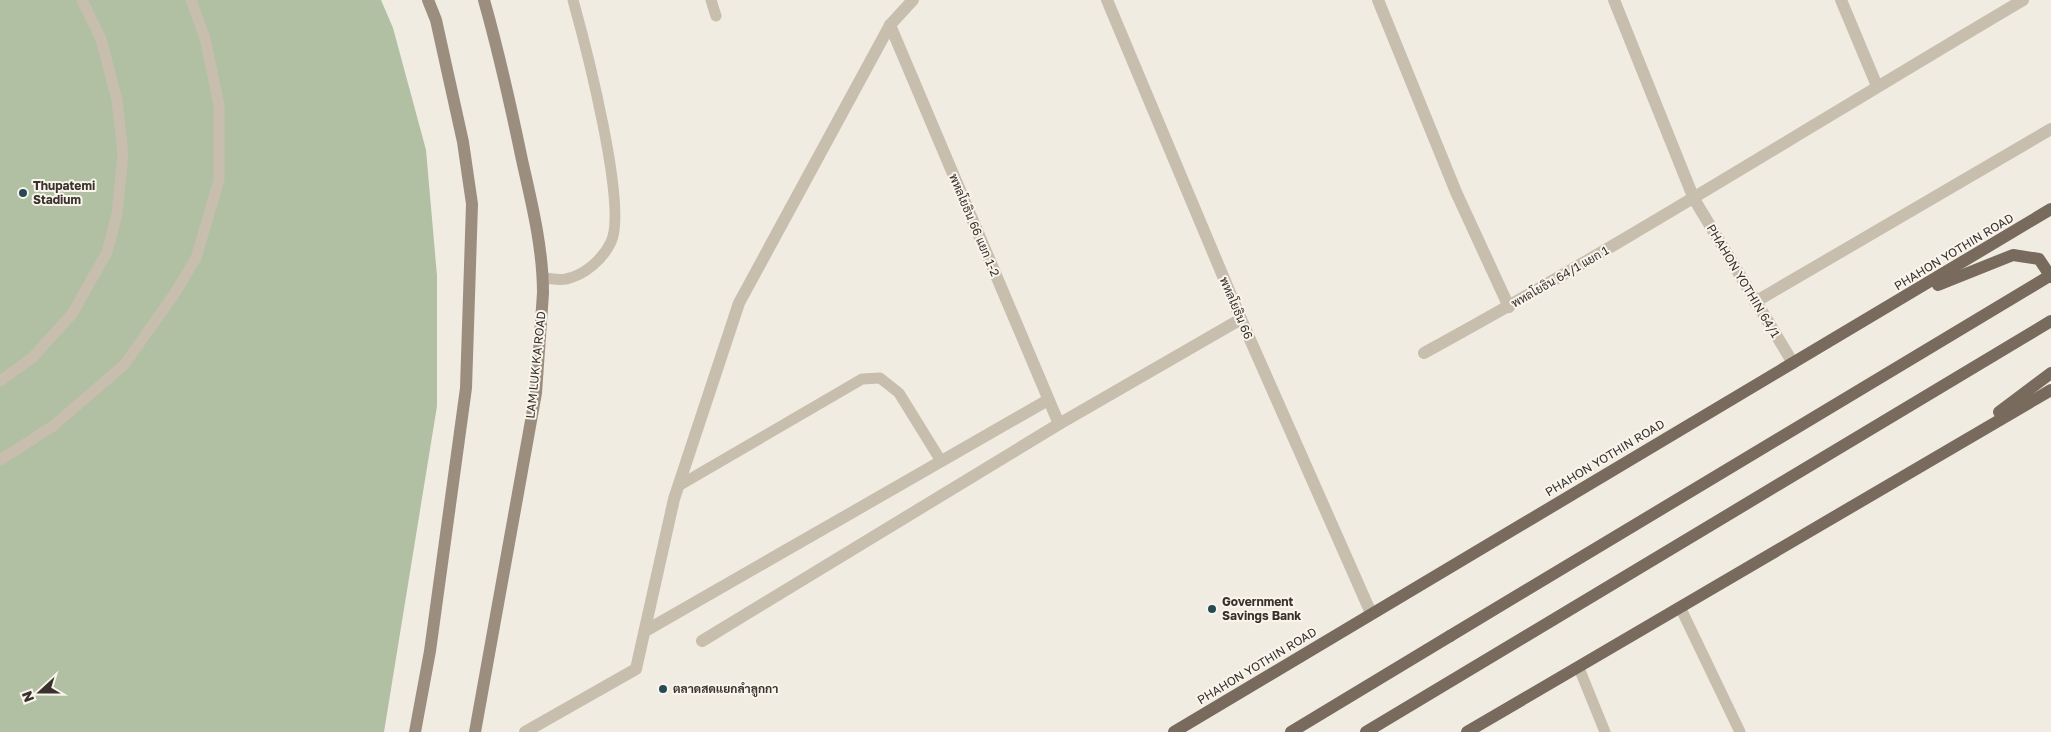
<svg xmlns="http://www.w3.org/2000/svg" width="2051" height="732" viewBox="0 0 2051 732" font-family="'Golos Text',Sarabun,sans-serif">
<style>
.green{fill:#b1bfa2}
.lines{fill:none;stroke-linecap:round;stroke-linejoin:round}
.service{stroke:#c8beae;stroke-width:11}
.minor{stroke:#c8beae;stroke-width:12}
.secondary{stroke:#9c8e7f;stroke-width:12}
.primary{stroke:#786b5e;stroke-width:12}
.primary-bridge{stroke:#786b5e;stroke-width:12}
.poi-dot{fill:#254a55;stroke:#f9f5ed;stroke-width:2}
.labels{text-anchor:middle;stroke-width:4;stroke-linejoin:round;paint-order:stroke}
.poi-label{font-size:12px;font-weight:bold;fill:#38312c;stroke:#f9f5ed;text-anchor:start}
.street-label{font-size:12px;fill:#38312c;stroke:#f9f5ed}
</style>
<rect width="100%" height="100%" fill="#f1ece1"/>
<path class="green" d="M0 0H381L393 28 426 150 437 276V406L384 732H0Z"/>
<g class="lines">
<g class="service">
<path d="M711 0 716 16"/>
<path d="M543 278C550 278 559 281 566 279 585 275 603 259 611 242 628 207 585 43 573 0"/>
<path d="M0 381 32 358 72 314 107 252 117 214 123 154 117 100 101 39 82 0"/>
<path d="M0 460 53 426 124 365 173 296 196 258 219 180V105L205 38 191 0"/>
<path d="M680 485 862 379 880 378 899 393 941 461"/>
<path d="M1681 609 1740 732"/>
<path d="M1579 668 1605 732"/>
</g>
<g class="minor">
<path d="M1107 0 1241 319 1371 613"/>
<path d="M1378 0 1456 192 1509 307"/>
<path d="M1614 0 1694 199 1793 363"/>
<path d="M1841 0 1877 86"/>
<path d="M890 25 1059 424"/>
<path d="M1755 302 2051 129"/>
<path d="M1424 353C1627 242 1823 118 2023 0"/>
<path d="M647 630 1048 400"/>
<path d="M702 641 1059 424 1241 319"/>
<path d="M525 732 636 669 674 499 739 303 890 25 913 0"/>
</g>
<g class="secondary">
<path d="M415 732 430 651 466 388 472 204 463 142 436 20 428 0"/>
<path d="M475 732 536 393 543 293C543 249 532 204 522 160 511 107 499 53 484 0"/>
</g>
<g class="primary">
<path d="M1938 285 2013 255 2039 259 2051 277"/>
<path d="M1999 412 2051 373"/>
<path d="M1174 732 2051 209"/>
<path d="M1291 732 1450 636"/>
<path d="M1366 732 2051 321"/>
<path d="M1467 732 2051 390"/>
</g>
<path class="primary-bridge" d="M1450 636 2051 275"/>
</g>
<g class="poi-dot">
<circle cx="23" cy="193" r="5"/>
<circle cx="1212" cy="609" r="5"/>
<circle cx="663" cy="689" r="5"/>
</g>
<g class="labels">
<g class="poi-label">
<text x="33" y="190">Thupatemi<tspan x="33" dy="14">Stadium</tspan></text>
<text x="1222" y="606">Government<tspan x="1222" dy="14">Savings Bank</tspan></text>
<text x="673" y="693">ตลาดสดแยกลำลูกกา</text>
</g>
<g class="street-label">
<text transform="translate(974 225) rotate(67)" y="4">พหลโยธิน 66 แยก 1-2</text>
<text transform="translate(1954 252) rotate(-31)" y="4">PHAHON YOTHIN ROAD</text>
<text transform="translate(1560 277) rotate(-30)" y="4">พหลโยธิน 64/1 แยก 1</text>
<text transform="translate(1743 281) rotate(59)" y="4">PHAHON YOTHIN 64/1</text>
<text transform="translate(1236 308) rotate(67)" y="4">พหลโยธิน 66</text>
<text transform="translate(536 365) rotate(-84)" y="4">LAM LUK KA ROAD</text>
<text transform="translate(1605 458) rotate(-31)" y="4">PHAHON YOTHIN ROAD</text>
<text transform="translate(1257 666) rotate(-31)" y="4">PHAHON YOTHIN ROAD</text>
</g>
</g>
<g transform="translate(40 692) rotate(249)" stroke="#f9f5ed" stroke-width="4" paint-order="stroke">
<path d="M0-4L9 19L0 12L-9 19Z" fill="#38312c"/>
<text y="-8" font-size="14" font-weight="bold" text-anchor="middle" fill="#38312c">N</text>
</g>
</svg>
